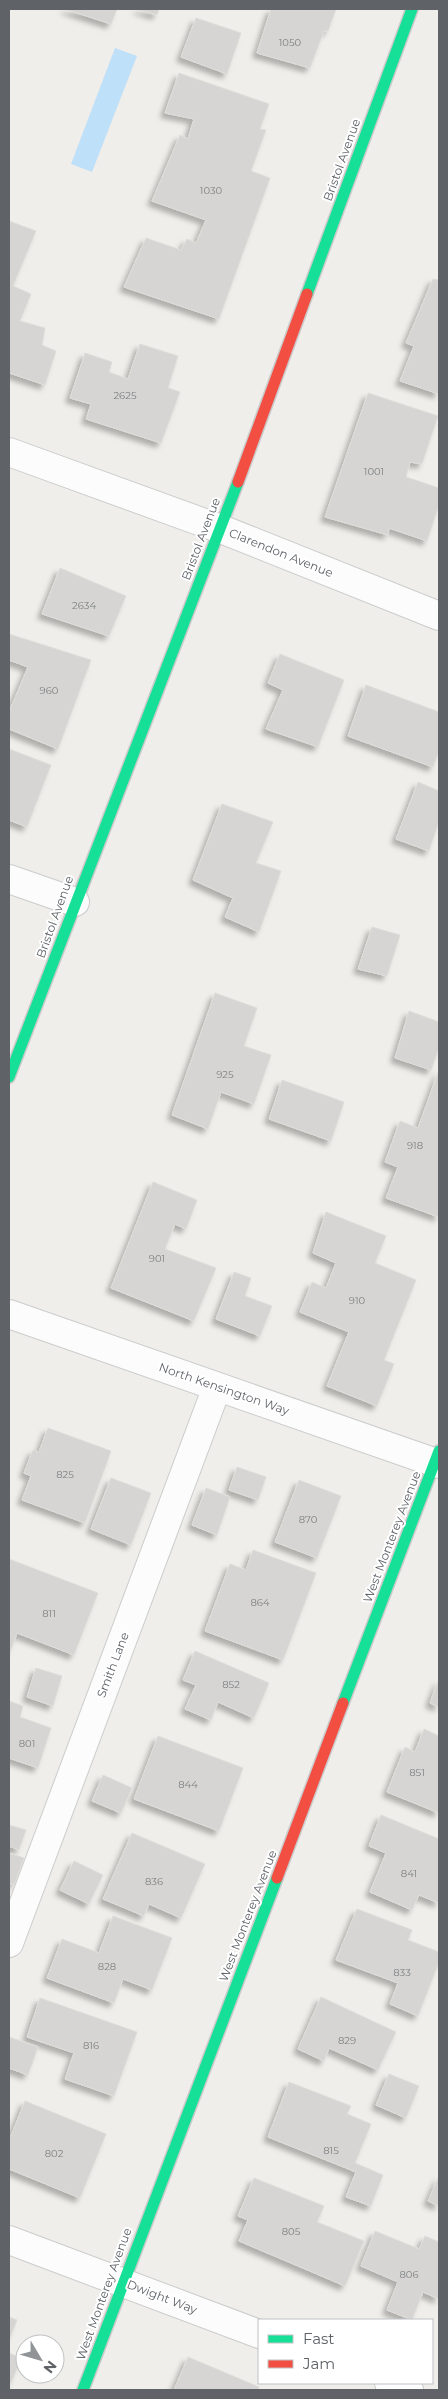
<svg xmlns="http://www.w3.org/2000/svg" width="448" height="2399" viewBox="0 0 448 2399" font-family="Montserrat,sans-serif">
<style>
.water{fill:#bfe0f9}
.building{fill:#d6d5d3;stroke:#deddd9;filter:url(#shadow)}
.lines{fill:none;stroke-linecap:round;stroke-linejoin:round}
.street-casing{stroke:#cbcccc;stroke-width:30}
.fast-casing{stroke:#cacacb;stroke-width:14}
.jam-casing{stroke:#cacacb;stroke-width:14}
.street{stroke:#fdfcfc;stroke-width:28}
.fast{stroke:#16e098;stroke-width:11}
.jam{stroke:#f24e42;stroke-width:11}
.labels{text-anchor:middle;stroke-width:4;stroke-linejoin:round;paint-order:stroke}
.number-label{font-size:10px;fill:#7e8184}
.street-label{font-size:12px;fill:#5f6368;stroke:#fff}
</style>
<defs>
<filter id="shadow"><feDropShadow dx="-4.5" dy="4.5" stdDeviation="2.5" flood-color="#0004"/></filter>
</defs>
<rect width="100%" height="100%" fill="#efeeea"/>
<path class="water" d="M115 48 137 56 92 172 71 164Z"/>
<g class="building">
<path d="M65 9H117L111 24Z"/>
<path d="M137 9H159L157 15Z"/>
<path d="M271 9H336L328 31H324L310 68 257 53Z"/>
<path d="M196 18 241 33 227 74 181 57Z"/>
<path d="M179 73 269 104 260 129 266 130 251 171 270 178 219 319 124 287 146 238 181 250 187 239 196 243 206 220 152 201 180 135 188 139 194 119 165 113Z"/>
<path d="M9 221 36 231 13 286 31 294 20 321 45 328 42 345 56 351 45 385 9 373Z"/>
<path d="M433 279 439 280V394L400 381 414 346 406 343Z"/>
<path d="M140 344 178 356 168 388 180 392 161 443 86 419 91 404 70 398 85 353 112 362 109 372 128 379Z"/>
<path d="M368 393 438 416 422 464 410 462 406 477 439 488V505L427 541 389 528 388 535 325 517Z"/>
<path d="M60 568 126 596 109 636 42 614Z"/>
<path d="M9 634 91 660 58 749 9 729V712L28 667 9 660Z"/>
<path d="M280 654 344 680 318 747 266 729 283 690 268 683Z"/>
<path d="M366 685 439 712V751L433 767 348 736Z"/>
<path d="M9 749 51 765 27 827 9 820Z"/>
<path d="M418 782 439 791V821L429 851 396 839Z"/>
<path d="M222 804 273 822 256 863 281 871 259 932 225 917 233 898 193 880Z"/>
<path d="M372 927 400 935 387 976 358 969Z"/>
<path d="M215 993 257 1008 244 1046 271 1055 254 1104 221 1092 208 1129 172 1115Z"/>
<path d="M409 1011 439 1022V1048L431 1070 395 1058Z"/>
<path d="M439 1070V1217L386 1198 398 1167 385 1162 400 1121 418 1128Z"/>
<path d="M282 1080 344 1102 331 1141 269 1119Z"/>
<path d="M153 1182 197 1200 186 1229 175 1224 165 1249 216 1268 194 1321 111 1288Z"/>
<path d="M326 1212 386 1236 375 1263 416 1280 384 1360 394 1364 377 1406 327 1386 349 1332 300 1312 312 1282 326 1288 336 1263 313 1253Z"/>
<path d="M234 1272 251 1278 245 1296 272 1306 260 1336 216 1319Z"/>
<path d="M48 1428 111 1451 85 1523 22 1500 31 1476 24 1473 33 1450 39 1452Z"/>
<path d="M237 1467 266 1477 258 1500 229 1490Z"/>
<path d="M111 1478 151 1493 131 1545 91 1529Z"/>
<path d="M299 1480 341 1496 317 1558 275 1542Z"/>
<path d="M206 1488 230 1497 217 1535 192 1525Z"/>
<path d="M253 1550 316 1573 283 1660 205 1631 230 1564 246 1570Z"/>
<path d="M9 1559 98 1593 74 1655 17 1633 9 1655Z"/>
<path d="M195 1651 269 1683 254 1718 218 1702 211 1720 185 1709 196 1685 183 1680Z"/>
<path d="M36 1668 62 1676 53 1706 27 1697Z"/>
<path d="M439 1679V1707L430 1703Z"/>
<path d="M9 1701 23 1706 20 1717 51 1728 38 1768 9 1758Z"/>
<path d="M424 1729 439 1736V1813L387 1792 405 1747 415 1752Z"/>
<path d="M158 1736 243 1768 219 1831 134 1799Z"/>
<path d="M103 1775 132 1788 121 1813 92 1801Z"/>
<path d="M381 1815 439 1839V1903L419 1895 412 1910 370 1892 386 1853 369 1846Z"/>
<path d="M9 1825 26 1830 19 1850 9 1846Z"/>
<path d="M132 1833 205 1864 181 1918 149 1904 144 1916 103 1899Z"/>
<path d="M9 1853 24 1858 14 1885 9 1883Z"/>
<path d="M74 1861 103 1875 89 1904 60 1890Z"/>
<path d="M357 1909 412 1930 408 1940 439 1952V1962L418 2016 390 2004 398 1983 336 1960Z"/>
<path d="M113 1916 172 1938 152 1990 123 1979 114 2003 47 1978 62 1939 99 1953Z"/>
<path d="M321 1997 396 2032 378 2070 329 2048 324 2061 298 2049Z"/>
<path d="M40 1998 137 2032 114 2096 65 2079 74 2053 27 2037Z"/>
<path d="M9 2037 38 2047 28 2075 9 2068Z"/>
<path d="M389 2074 419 2086 406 2118 376 2105Z"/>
<path d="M289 2082 351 2106 347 2114 371 2124 355 2163 383 2175 371 2206 346 2197 356 2172 268 2137Z"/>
<path d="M25 2101 106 2134 80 2198 9 2169V2135L11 2136Z"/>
<path d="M439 2176V2206L428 2201Z"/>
<path d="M254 2178 324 2206 317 2222 364 2241 345 2286 239 2241 248 2220 238 2216Z"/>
<path d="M375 2231 419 2249 425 2236 439 2242V2299L423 2292 412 2320 387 2310 398 2282 361 2266Z"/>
<path d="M9 2317 17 2320 9 2340Z"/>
<path d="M9 2353 21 2358 11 2383H9Z"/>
<path d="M188 2357 259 2387 258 2390H174Z"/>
</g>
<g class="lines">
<defs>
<g id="street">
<path d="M9 452 221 529 439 616"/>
<path d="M9 879 75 902"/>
<path d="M9 1314 439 1464"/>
<path d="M9 1943 217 1387"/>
<path d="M9 2240 259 2334"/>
<path d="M389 2383 409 2390"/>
</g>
<g id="fast">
<path d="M307 294 412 9"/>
<path d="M9 1077 238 482"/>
<path d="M343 1703 439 1451"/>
<path d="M83 2390 277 1878"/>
</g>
<g id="jam">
<path d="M238 482 307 294"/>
<path d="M277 1878 343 1703"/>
</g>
</defs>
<use href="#street" class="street-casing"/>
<use href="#fast" class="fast-casing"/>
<use href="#jam" class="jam-casing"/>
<use href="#street" class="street"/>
<use href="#fast" class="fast"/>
<use href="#jam" class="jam"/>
</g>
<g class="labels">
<g class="number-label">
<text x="290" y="46">1050</text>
<text x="211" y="194">1030</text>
<text x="125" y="399">2625</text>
<text x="374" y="475">1001</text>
<text x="84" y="609">2634</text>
<text x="49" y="694">960</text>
<text x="225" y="1078">925</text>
<text x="415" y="1149">918</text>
<text x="157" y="1262">901</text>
<text x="357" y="1304">910</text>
<text x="65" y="1478">825</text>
<text x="308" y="1523">870</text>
<text x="260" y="1606">864</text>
<text x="49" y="1617">811</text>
<text x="231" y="1688">852</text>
<text x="27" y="1747">801</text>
<text x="417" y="1776">851</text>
<text x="188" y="1788">844</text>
<text x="409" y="1877">841</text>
<text x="154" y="1885">836</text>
<text x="107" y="1970">828</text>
<text x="402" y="1976">833</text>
<text x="347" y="2044">829</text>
<text x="91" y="2049">816</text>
<text x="331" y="2154">815</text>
<text x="54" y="2157">802</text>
<text x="291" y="2235">805</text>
<text x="409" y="2278">806</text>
</g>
<g class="street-label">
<text transform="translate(342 160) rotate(-70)" y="4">Bristol Avenue</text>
<text transform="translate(201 539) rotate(-69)" y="4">Bristol Avenue</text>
<text transform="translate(281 553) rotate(22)" y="4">Clarendon Avenue</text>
<text transform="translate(55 917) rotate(-70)" y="4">Bristol Avenue</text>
<text transform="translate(224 1389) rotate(19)" y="4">North Kensington Way</text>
<text transform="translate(392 1537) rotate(-69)" y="4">West Monterey Avenue</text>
<text transform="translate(113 1665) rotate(-69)" y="4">Smith Lane</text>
<text transform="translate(248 1916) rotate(-69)" y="4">West Monterey Avenue</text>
<text transform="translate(104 2294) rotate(-70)" y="4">West Monterey Avenue</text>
<text transform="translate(162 2297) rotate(21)" y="4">Dwight Way</text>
</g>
</g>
<rect width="448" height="2399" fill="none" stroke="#5f6368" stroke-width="20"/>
<rect x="258" y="2319" width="175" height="65" fill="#ffffff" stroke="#bfc1c3"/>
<rect x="268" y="2335" width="25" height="8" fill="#16e098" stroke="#bfc1c3"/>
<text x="303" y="2344" font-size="15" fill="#5f6368">Fast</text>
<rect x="268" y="2360" width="25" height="8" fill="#f24e42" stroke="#bfc1c3"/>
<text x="303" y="2369" font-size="15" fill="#5f6368">Jam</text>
<g transform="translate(40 2359) rotate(128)"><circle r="24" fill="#ffffff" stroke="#bfc1c3"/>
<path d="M0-4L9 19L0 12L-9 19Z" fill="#919496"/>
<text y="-8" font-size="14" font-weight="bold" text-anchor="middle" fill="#5f6368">N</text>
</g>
</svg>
